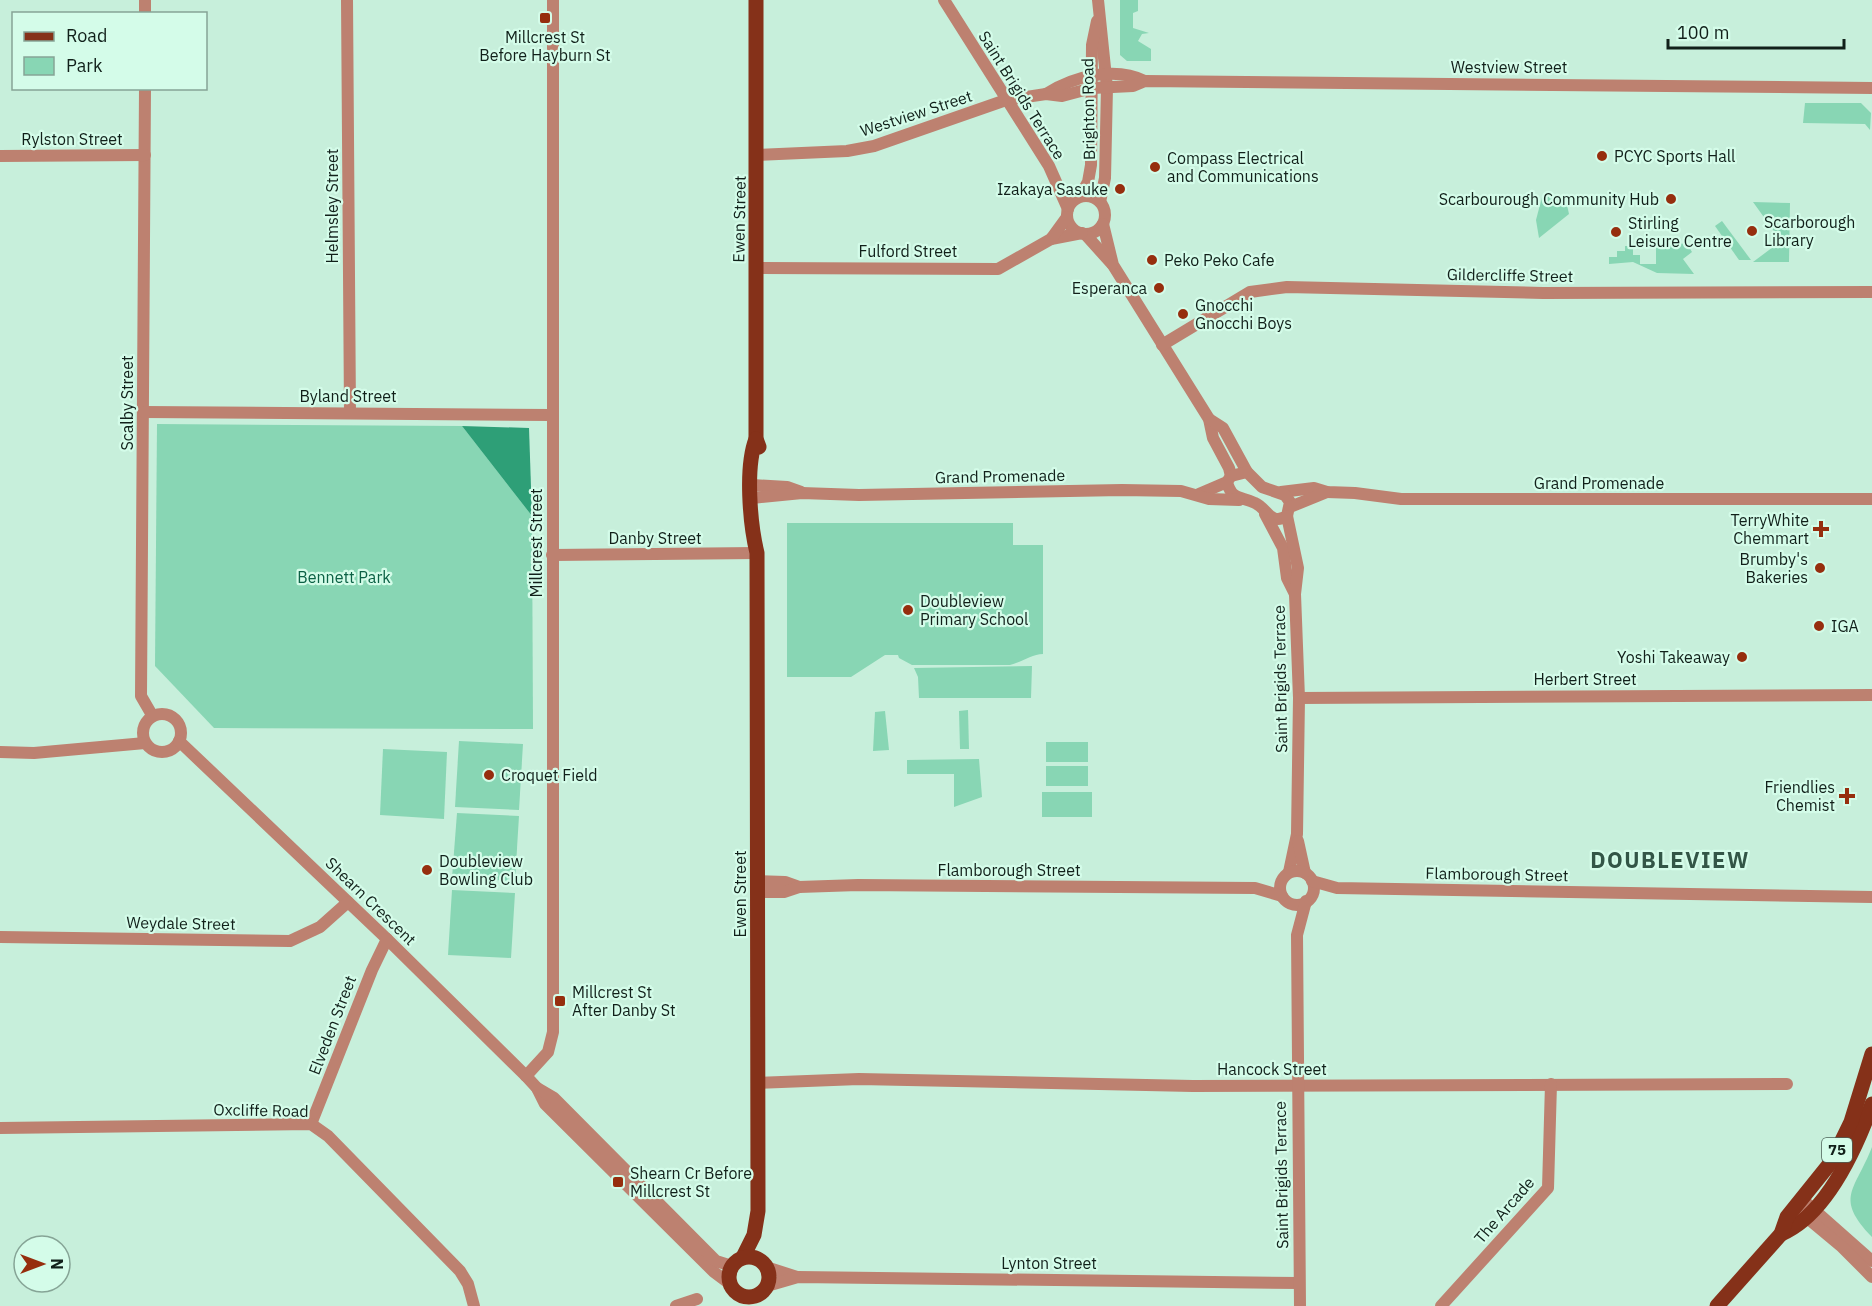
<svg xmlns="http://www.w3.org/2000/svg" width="1872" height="1306" viewBox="0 0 1872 1306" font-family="'IBM Plex Sans',sans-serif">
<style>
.green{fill:#88d6b4}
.water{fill:#2e9f77}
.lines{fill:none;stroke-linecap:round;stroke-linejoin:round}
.minor{stroke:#bd8170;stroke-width:12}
.major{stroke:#853119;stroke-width:15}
.poi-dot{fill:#962e0e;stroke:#d4fce9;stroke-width:2}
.labels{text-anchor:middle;stroke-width:4.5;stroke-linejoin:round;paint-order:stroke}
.shield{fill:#d4fce9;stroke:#4c6258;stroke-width:1.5}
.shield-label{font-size:15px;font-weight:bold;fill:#11201a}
.poi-label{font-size:16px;fill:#11201a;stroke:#d4fce9;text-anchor:start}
.street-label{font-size:16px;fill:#11201a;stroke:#d4fce9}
.park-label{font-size:16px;fill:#0b6145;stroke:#d4fce9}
.district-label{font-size:22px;font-weight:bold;letter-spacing:1.5px;fill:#335647;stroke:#d4fce9}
</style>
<rect width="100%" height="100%" fill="#c7efdb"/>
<g class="green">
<path d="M1120 0H1138V11L1133 13V28L1149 33 1142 34 1138 41 1151 49V61H1127L1120 55Z"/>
<path d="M1805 103H1861L1871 113 1870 130 1865 124 1803 123Z"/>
<path d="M1565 196 1569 214 1539 238 1536 220 1542 197Z"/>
<path d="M1753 202 1790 203 1789 262H1753L1781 241Z"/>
<path d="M1722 221 1751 260H1739L1715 226Z"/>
<path d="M1656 241 1687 244 1692 252 1683 259 1694 274 1657 273 1633 262 1609 264V257H1617V251H1625V246H1633V255H1640V264H1656Z"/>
<path d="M157 424 462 426 532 516 533 729 214 728 155 666Z"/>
<path d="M787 523H1013V545H1043V654C1032 654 1022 662 1010 665H912L899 658 898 655H885L851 677H787Z"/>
<path d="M1032 666 1031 698H919L918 677 914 668Z"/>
<path d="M968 710 969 749H960L959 711Z"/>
<path d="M885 711 889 750 873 751 875 712Z"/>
<path d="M459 741 523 744 519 810 455 807Z"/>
<rect x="1046" y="742" width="42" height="20"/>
<path d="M383 749 447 752 444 819 380 815Z"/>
<path d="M979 759 982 797 954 807V774H907V760Z"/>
<rect x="1046" y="766" width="42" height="20"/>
<rect x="1042" y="792" width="50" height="25"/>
<path d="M457 813 519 816 515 881 452 878Z"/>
<path d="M452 890 515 893 511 958 448 955Z"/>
<path d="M1872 1147V1237C1834 1197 1855 1191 1872 1147Z"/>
</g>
<path class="water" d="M462 426 529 428 532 516Z"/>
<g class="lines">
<g class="minor">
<path d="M347 0 350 413"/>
<path d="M944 0 1049 166 1068 209"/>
<path d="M1098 0 1107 87 1105 178 1100 202"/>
<path d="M145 14V0"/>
<path d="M145 88 141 696 152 715"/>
<path d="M1046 94C1074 76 1115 66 1145 81"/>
<path d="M758 155 847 151 874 146 1006 100 1046 94 1062 96 1092 88 1133 86 1145 81 1872 88"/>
<path d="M0 156 145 155"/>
<path d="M1080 196 1088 182 1091 165 1092 45 1097 21"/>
<circle cx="1086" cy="215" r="19"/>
<path d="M1103 224 1113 265 1209 419 1213 438 1229 468 1231 476"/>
<path d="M1085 234 1112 264"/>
<path d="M1051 239 1082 233"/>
<path d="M756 268 998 269 1051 239 1067 217"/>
<path d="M1162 345 1250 292 1287 287 1543 293 1872 292"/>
<path d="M144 412 551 415"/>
<path d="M1209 419 1223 428 1247 472"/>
<path d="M752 485 787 487 801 492"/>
<path d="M1281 492 1314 488 1327 492 1355 493 1401 499H1872"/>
<path d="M1199 494 1227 482 1231 476 1247 472 1262 487 1285 495 1290 502 1287 516C1270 526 1267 508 1255 503 1241 496 1232 501 1227 482"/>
<path d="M752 498 802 493 859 495 1122 490 1181 491 1209 499 1239 500"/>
<path d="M1290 507 1327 492"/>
<path d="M1265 514 1283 548 1287 578 1295 594"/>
<path d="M1287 516 1298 568 1295 594 1299 698 1297 834 1289 872"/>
<path d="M552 555 757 553"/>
<path d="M1299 698 1872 695"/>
<circle cx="162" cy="733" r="19"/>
<path d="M179 741 387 939 526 1076 537 1088 545 1104 714 1272 730 1284"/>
<path d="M0 752 34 753 145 743"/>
<path d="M1298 841 1305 873"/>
<circle cx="1297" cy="888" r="17"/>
<path d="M758 881 785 882 799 887"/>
<path d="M1312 881 1337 888 1872 897"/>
<path d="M758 892H784L799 887 858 885 1255 888 1282 896"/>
<path d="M0 937 290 941 320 927 348 902"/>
<path d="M526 1076 548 1052 553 1032V0"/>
<path d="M758 1083 859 1079 1193 1086 1787 1084"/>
<path d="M537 1088 554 1098 716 1261 732 1266"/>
<path d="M311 1124 372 970 387 939"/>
<path d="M0 1128 311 1124 328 1136 460 1271 468 1284 474 1306"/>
<path d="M1803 1200 1872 1261"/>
<path d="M1800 1212 1842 1247 1872 1277"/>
<path d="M766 1267 797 1277"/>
<path d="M767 1286 798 1277 1299 1283"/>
<path d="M676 1306 697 1299"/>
<path d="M1300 1306 1297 935 1306 901"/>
<path d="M1441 1306 1548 1188 1551 1084"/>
</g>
<g class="major">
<path d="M756 0V439L759 447"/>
<path d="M1781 1234C1826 1215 1856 1148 1872 1104"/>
<path d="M743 1257 754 1235 758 1211 757 553C750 524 745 467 756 439"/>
<circle cx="749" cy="1277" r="20"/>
<path d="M1717 1306 1781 1234 1787 1217 1832 1161 1851 1122 1872 1054"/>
</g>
</g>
<g class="poi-dot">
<rect x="539" y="12" width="12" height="12" rx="3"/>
<circle cx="1602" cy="156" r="6"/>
<circle cx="1155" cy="167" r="6"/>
<circle cx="1120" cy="189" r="6"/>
<circle cx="1671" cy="199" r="6"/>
<circle cx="1752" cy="231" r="6"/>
<circle cx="1616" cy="232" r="6"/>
<circle cx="1152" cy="260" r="6"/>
<circle cx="1159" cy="288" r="6"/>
<circle cx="1183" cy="314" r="6"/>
<path d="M1818 520h6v6h6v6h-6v6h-6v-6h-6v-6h6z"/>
<circle cx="1820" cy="568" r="6"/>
<circle cx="908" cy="610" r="6"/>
<circle cx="1819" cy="626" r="6"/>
<circle cx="1742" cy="657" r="6"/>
<circle cx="489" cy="775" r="6"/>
<path d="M1844 787h6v6h6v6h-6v6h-6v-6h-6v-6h6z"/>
<circle cx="427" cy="870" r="6"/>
<rect x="554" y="995" width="12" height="12" rx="3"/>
<rect x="612" y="1176" width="12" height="12" rx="3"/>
</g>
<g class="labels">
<rect class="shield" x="1822" y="1138" width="30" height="24" rx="4.5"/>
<g class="shield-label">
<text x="1837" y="1155">75</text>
</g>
<g class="poi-label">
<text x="545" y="43" text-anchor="middle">Millcrest St<tspan x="545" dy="18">Before Hayburn St</tspan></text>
<text x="1614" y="162">PCYC Sports Hall</text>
<text x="1167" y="164">Compass Electrical<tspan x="1167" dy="18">and Communications</tspan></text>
<text x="1108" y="195" text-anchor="end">Izakaya Sasuke</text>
<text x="1659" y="205" text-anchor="end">Scarbourough Community Hub</text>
<text x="1764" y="228">Scarborough<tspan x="1764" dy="18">Library</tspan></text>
<text x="1628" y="229">Stirling<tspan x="1628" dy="18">Leisure Centre</tspan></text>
<text x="1164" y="266">Peko Peko Cafe</text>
<text x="1147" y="294" text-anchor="end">Esperanca</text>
<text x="1195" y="311">Gnocchi<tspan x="1195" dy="18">Gnocchi Boys</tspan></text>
<text x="1809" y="526" text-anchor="end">TerryWhite<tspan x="1809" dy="18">Chemmart</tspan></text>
<text x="1808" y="565" text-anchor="end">Brumby's<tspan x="1808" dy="18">Bakeries</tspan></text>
<text x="920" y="607">Doubleview<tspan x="920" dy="18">Primary School</tspan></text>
<text x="1831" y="632">IGA</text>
<text x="1730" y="663" text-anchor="end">Yoshi Takeaway</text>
<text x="501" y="781">Croquet Field</text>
<text x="1835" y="793" text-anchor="end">Friendlies<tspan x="1835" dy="18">Chemist</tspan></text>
<text x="439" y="867">Doubleview<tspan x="439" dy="18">Bowling Club</tspan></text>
<text x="572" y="998">Millcrest St<tspan x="572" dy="18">After Danby St</tspan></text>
<text x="630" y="1179">Shearn Cr Before<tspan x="630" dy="18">Millcrest St</tspan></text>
</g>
<g class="street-label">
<text x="1509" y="73">Westview Street</text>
<text transform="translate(1022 95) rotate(58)" y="6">Saint Brigids Terrace</text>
<text transform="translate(1088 109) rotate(-91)" y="6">Brighton Road</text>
<text transform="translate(916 113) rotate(-18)" y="6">Westview Street</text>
<text x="72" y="145">Rylston Street</text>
<text transform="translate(332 206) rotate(-90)" y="6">Helmsley Street</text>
<text transform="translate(739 219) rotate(-89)" y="6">Ewen Street</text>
<text x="908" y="257">Fulford Street</text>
<text transform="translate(1510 275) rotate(1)" y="6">Gildercliffe Street</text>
<text x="348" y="402">Byland Street</text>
<text transform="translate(127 403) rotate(-90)" y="6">Scalby Street</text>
<text transform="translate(1000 476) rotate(-1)" y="6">Grand Promenade</text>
<text x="1599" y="489">Grand Promenade</text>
<text x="655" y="544">Danby Street</text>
<text transform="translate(536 543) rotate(-90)" y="6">Millcrest Street</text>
<text transform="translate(1280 679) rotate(-91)" y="6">Saint Brigids Terrace</text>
<text x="1585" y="685">Herbert Street</text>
<text x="1009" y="876">Flamborough Street</text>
<text transform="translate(1497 874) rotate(1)" y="6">Flamborough Street</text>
<text transform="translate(740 894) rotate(-90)" y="6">Ewen Street</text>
<text transform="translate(371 901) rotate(44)" y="6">Shearn Crescent</text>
<text transform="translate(181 923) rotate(1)" y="6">Weydale Street</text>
<text transform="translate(332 1025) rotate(-69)" y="6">Elveden Street</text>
<text x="1272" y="1075">Hancock Street</text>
<text transform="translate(261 1110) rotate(1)" y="6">Oxcliffe Road</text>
<text transform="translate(1281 1175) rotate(-91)" y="6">Saint Brigids Terrace</text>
<text transform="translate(1504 1210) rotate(-49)" y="6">The Arcade</text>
<text x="1049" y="1269">Lynton Street</text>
</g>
<g class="park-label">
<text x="344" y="583">Bennett Park</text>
</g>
<g class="district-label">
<text x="1670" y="868">DOUBLEVIEW</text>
</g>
</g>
<rect x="12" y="12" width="195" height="78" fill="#d4fce9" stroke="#86a496" stroke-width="1.5"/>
<rect x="24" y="32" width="30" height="9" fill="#853119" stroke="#86a496" stroke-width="1.5"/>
<text x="66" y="42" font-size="18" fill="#11201a">Road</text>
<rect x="24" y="57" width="30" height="18" fill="#88d6b4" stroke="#86a496" stroke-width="1.5"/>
<text x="66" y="72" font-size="18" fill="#11201a">Park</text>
<g transform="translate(42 1264) rotate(90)"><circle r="28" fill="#d4fce9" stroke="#86a496" stroke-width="1.5"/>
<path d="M0-4.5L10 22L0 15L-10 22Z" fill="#962e0e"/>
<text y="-9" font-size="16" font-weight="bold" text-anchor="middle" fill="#11201a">N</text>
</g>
<path d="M1668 39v9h176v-9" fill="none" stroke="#11201a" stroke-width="3"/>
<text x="1677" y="39" font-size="18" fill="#11201a" stroke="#d4fce9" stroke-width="4.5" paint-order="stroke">100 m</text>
</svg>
